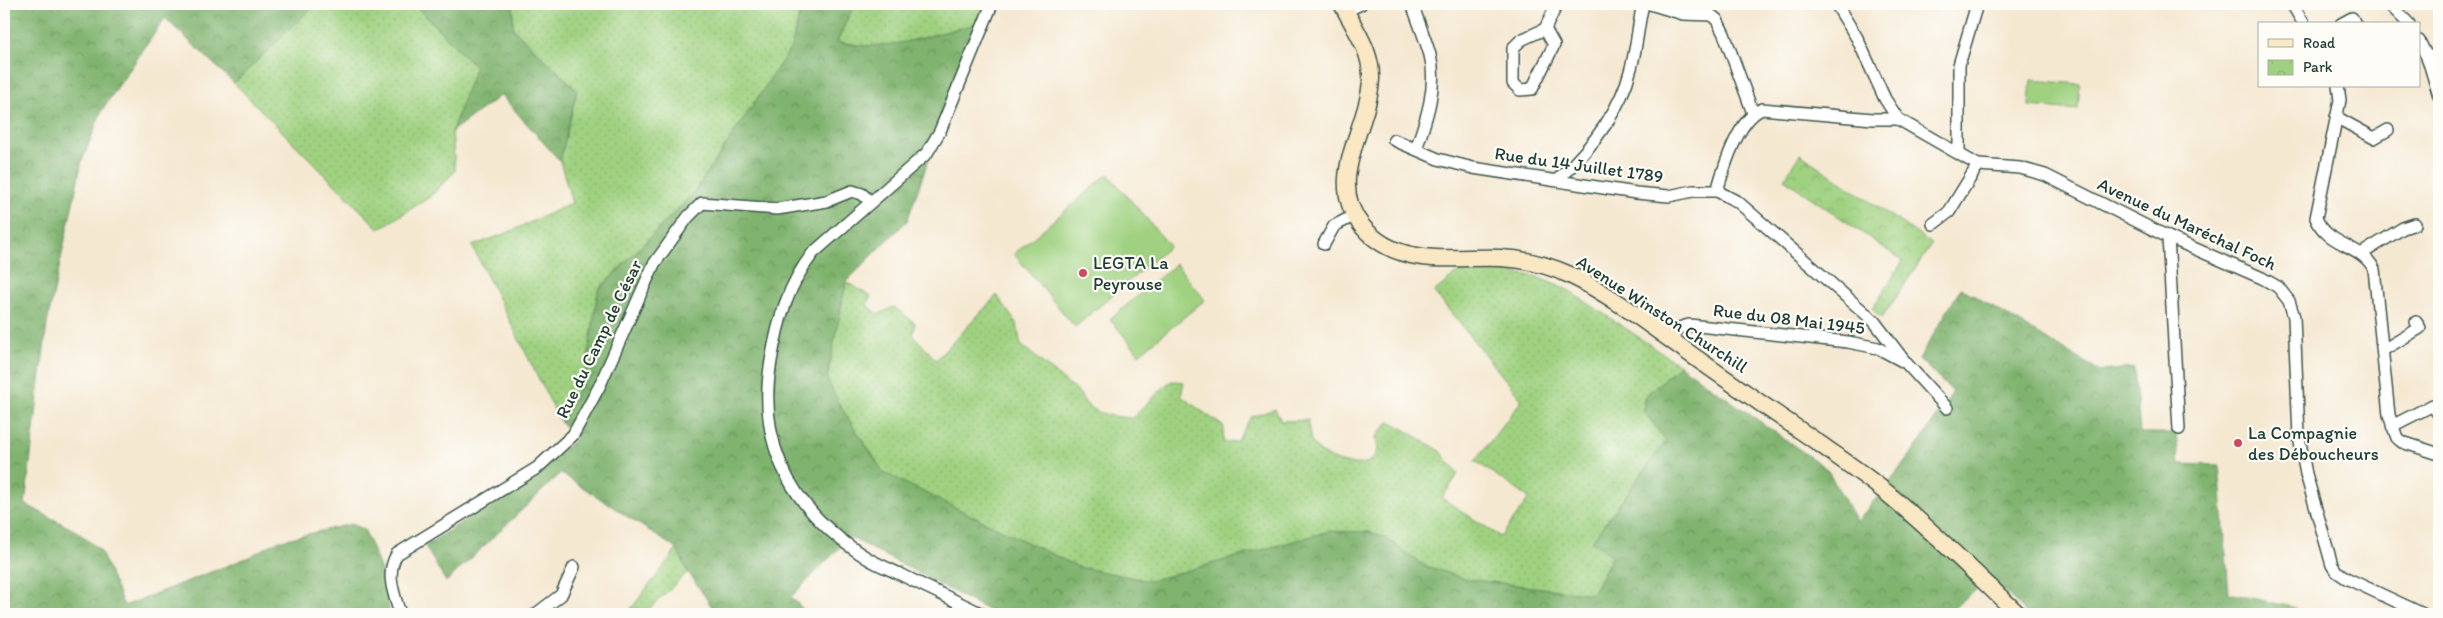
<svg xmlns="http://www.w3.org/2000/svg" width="2443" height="618" viewBox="0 0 2443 618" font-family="Itim,sans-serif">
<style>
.grass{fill:url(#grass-dots);stroke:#5f875a}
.forest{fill:url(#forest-crowns);stroke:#4f7851}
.park{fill:url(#park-crowns);stroke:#5f875a}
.pitch{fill:#9fd180;stroke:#5f875a}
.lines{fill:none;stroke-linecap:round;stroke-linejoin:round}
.street-casing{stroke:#3f574c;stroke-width:14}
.secondary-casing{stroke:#3f574c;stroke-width:19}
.street{stroke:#fff;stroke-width:11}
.secondary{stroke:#fae7c3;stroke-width:16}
.poi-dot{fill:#d1495b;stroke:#fdfcf7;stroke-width:2}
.labels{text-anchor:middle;stroke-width:4.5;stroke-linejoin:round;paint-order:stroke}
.street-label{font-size:18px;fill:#1f3d34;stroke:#fdfcf7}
.poi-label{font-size:18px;fill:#1f3d34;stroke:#fdfcf7;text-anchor:start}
</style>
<defs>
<pattern id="grass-dots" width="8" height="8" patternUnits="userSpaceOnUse" patternTransform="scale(1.25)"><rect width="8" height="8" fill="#9fd180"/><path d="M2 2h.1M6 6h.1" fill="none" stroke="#88b46f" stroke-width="1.8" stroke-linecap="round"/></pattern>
<pattern id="forest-crowns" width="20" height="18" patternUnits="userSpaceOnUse" patternTransform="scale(1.25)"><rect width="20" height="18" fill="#7fb36e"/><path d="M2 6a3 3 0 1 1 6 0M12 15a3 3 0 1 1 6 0" fill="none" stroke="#67935b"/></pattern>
<pattern id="park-crowns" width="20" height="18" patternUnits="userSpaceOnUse" patternTransform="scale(1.25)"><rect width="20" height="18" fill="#9fd180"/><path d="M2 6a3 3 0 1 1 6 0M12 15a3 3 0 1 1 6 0" fill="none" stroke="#88b46f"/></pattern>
</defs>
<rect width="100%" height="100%" fill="#fdfcf7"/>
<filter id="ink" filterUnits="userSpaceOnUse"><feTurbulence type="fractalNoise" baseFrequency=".02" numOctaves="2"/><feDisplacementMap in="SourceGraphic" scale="10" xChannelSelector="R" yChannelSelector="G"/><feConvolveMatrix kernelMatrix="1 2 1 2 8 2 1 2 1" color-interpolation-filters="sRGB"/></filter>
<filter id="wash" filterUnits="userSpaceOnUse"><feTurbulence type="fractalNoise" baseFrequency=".0096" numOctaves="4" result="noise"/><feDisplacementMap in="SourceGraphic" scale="20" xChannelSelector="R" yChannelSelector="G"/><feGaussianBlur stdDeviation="1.12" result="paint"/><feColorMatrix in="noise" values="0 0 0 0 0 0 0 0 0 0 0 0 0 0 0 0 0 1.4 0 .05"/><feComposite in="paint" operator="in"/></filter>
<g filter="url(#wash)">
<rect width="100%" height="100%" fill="#f5e8d1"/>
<g class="grass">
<path d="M316 4H414L475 67 452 131 455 171 430 197 379 229 234 83Z"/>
<path d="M513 4H797L800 14 791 48 693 194 598 290 585 377 561 423 472 246 507 233 572 203 560 161 577 90 513 28Z"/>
<path d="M854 4H984L976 24 898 44 867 46 837 42Z"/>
<path d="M1497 271 1535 276 1570 291 1680 365 1644 397V411L1666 441 1592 541 1613 555 1592 594 1465 579 1423 565 1387 539 1330 531 1150 581 1078 567 884 473 840 406 827 379 846 282 871 296 867 305 879 314 894 307 915 323 913 335 936 360 997 295 1016 323 1021 345 1080 394C1089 415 1111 416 1132 418L1167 384 1172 381 1184 382 1181 396 1224 427 1223 441 1227 443 1237 441 1251 417 1275 409 1281 421 1308 420C1309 427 1309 436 1312 443 1322 458 1351 469 1368 462 1373 460 1375 455 1378 451L1376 437 1390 421 1439 450 1458 474 1442 498 1501 537 1529 498 1475 461 1522 400 1434 292 1457 273Z"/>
<path d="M677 549 688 572 644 614H627Z"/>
</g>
<g class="forest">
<path d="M4 4H316L234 83 165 18 102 110 82 161 47 324 25 504 76 531 100 550 124 606 249 557 278 541 351 524 364 529 381 570 390 614H4Z"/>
<path d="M414 4H513V29L577 90 560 161 501 95 452 131 475 67Z"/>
<path d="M797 4H854L837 42C882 54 931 35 976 24L907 221 846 282 827 379 840 406 884 473 1078 567 1150 581 1330 531 1370 532 1387 539 1423 565 1465 579 1592 594 1613 556 1592 541 1666 441 1644 411V397L1680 365 1827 469 1857 522 1913 452 1953 392 1919 359 1961 288 2100 371 2134 368 2140 433H2176L2179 464 2219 465 2229 593 2297 608 2291 614H2027L1991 578 1946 614H995L850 537 791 597 808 614H717L688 572 677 549 561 473 446 582 425 546 541 471 577 437 561 423 585 377 598 291 693 194 791 48 800 14Z"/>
</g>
<path class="park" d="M1800 154 1932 244 1882 318 1872 309 1903 261 1784 179Z"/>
<g class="pitch">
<path d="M2031 80 2080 84 2078 110 2029 106Z"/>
<path d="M1108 174 1170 246 1075 327 1014 254Z"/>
<path d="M1176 264 1205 300 1139 354 1110 319Z"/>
</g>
</g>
<g filter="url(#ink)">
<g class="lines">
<defs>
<g id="street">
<path d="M1412 4C1418 21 1425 38 1430 55 1438 86 1426 120 1416 149"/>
<path d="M1650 4 1683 14 1711 15 1717 20 1724 34 1753 113"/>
<path d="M1836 4 1857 38 1885 99 1898 119 1978 165 2020 168 2045 175 2168 237 2262 278 2278 287 2289 301 2294 317 2299 437 2306 474 2332 565 2336 571 2346 578 2423 614"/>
<path d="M2292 4 2304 24"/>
<path d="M2389 4 2409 24"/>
<path d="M1345 11 1361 4"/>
<path d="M2341 24 2352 18 2355 24"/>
<path d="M1545 29 1554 45 1532 89 1520 90 1513 83V48L1521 40Z"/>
<path d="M1545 29 1557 4"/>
<path d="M2419 41 2428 59 2439 96"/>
<path d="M2428 59 2439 52"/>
<path d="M2338 86 2340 100 2316 218C2328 247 2360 243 2374 269L2389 415 2397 438 2402 442 2439 454"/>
<path d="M2336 117 2374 138 2388 130"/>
<path d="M1394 140 1438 159 1473 168 1636 193 1669 196 1693 191H1717L1738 202 1874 321 1906 363"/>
<path d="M1959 153V65L1977 4"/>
<path d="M1557 180C1591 149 1620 113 1631 68 1637 46 1638 25 1643 4"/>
<path d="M1717 191C1724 167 1738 119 1762 109L1873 119H1898"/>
<path d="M1933 224 1949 212 1978 165"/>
<path d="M2168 237 2179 429"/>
<path d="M1324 244 1334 226 1355 215"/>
<path d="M2361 254 2403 228 2415 224"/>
<path d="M1668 339 1679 328 1689 325 1848 342 1878 348 1906 363 1947 408"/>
<path d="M2383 350 2420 328 2416 322"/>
<path d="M2392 426 2433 405 2437 412"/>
<path d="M400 614C394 593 385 574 397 554L537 468 573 435 599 387 654 264 688 217 702 203 777 209 827 201 852 191 862 194 871 202"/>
<path d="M536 614 561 595 574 567"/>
<path d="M982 614C956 601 930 589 904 576 892 570 878 565 867 558 794 512 756 447 771 361 778 320 788 285 813 253L927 153 940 131 992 4"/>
</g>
<path id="secondary" d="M1342 4C1354 28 1372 51 1371 79 1369 129 1324 179 1362 226 1398 269 1452 256 1501 258 1525 259 1548 265 1570 275 1616 297 1664 336 1706 365 1744 392 1782 418 1820 444 1845 462 1871 479 1894 499 1937 535 1977 575 2018 614"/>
</defs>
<use href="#street" class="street-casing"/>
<use href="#secondary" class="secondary-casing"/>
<use href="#street" class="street"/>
<use href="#secondary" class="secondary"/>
</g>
</g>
<g class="poi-dot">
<circle cx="1083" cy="273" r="5"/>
<circle cx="2238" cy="443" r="5"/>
</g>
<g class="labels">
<g class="street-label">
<text transform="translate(1579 165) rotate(8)" y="6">Rue du 14 Juillet 1789</text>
<text transform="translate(2187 224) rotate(25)" y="6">Avenue du Maréchal Foch</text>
<text transform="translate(1662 314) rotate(33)" y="6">Avenue Winston Churchill</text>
<text transform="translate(1789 319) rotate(7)" y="6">Rue du 08 Mai 1945</text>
<text transform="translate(599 339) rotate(-64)" y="6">Rue du Camp de César</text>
</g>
<g class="poi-label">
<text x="1093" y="269">LEGTA La<tspan x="1093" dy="21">Peyrouse</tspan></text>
<text x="2248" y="439">La Compagnie<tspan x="2248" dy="21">des Déboucheurs</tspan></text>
</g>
</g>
<rect width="2443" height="618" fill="none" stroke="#fdfcf7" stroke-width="20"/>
<rect x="2258" y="22" width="162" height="65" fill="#fdfcf7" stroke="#a4b0a9"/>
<rect x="2268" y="39" width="25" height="8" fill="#fae7c3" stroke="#a4b0a9"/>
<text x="2303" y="48" font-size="15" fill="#1f3d34">Road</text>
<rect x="2268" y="60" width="25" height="15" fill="url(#park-crowns)" stroke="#a4b0a9"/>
<text x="2303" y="72" font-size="15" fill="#1f3d34">Park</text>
</svg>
